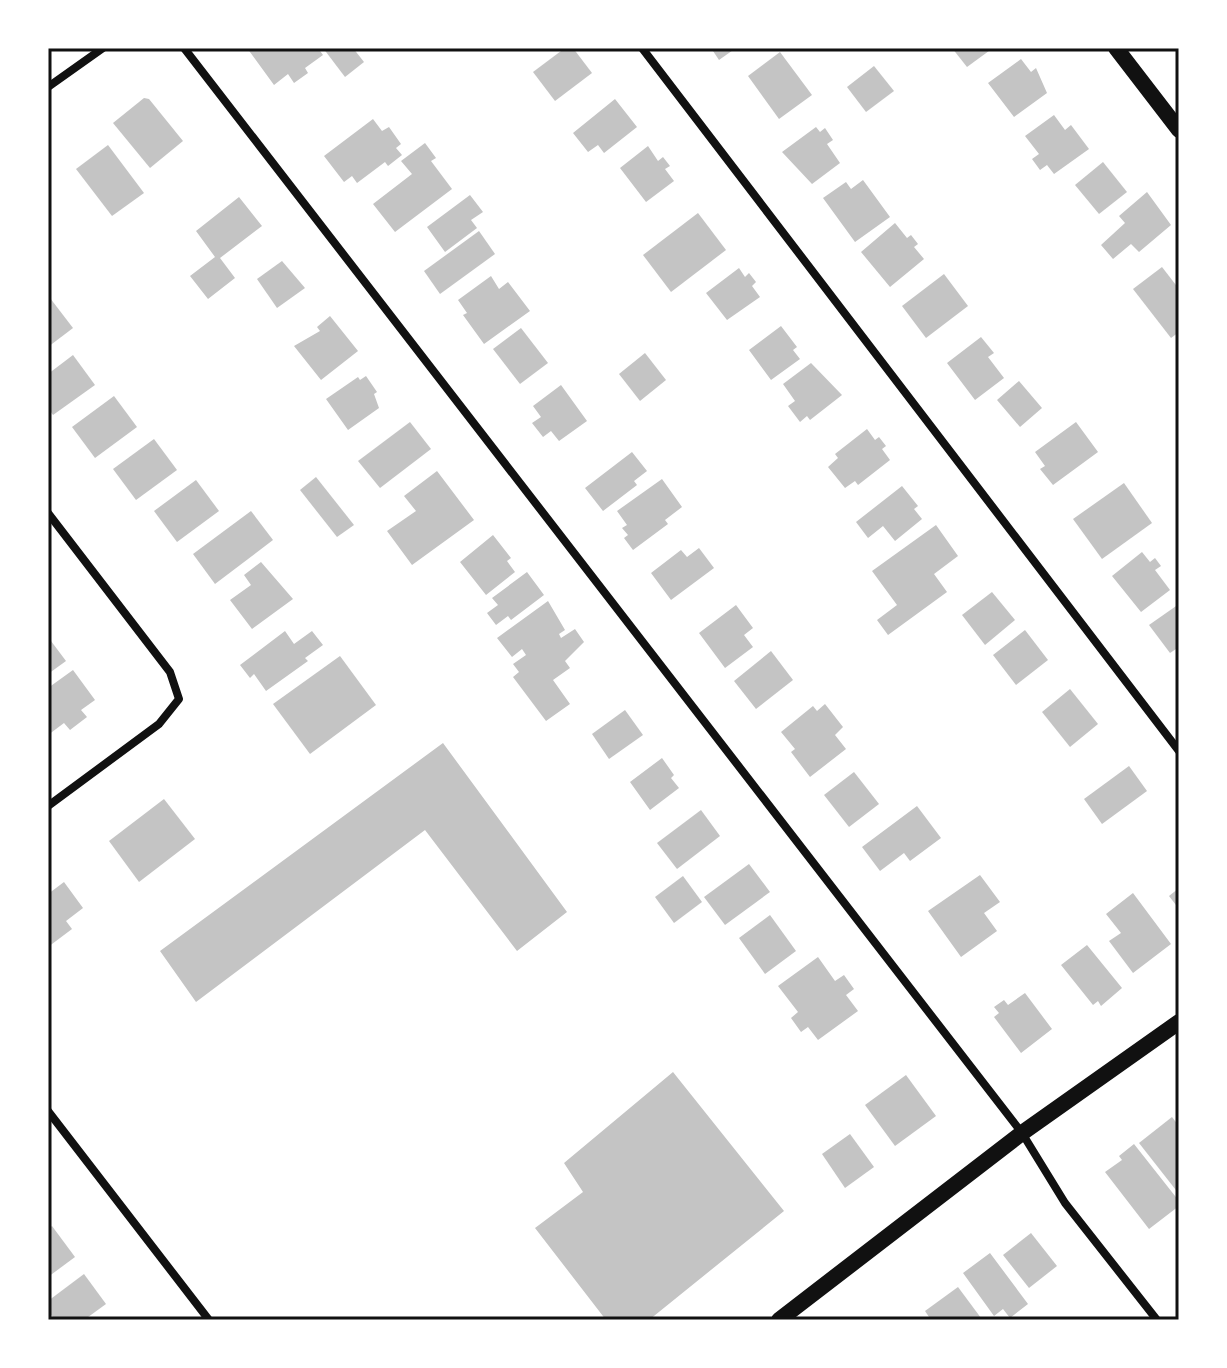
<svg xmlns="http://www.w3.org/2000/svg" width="1227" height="1368" viewBox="0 0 1227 1368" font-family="'PT Sans Narrow',sans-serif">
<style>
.building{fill:#c4c4c4}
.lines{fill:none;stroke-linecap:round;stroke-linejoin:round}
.minor{stroke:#111;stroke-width:8}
.secondary{stroke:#111;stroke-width:16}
.neatline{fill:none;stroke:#111;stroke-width:3}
</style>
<rect width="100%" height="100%" fill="#fff"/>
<g class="building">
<path d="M247 48H318L323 55 305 68 308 73 294 83 288 74 274 85Z"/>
<path d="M323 48H353L364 62 345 77Z"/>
<path d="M565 48H573L592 73 555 101 533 72Z"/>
<path d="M711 48H736L719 60Z"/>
<path d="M952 48H993L967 67Z"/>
<path d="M780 52 812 95 779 119 748 76Z"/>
<path d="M1021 59 1031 72 1036 68 1047 93 1014 117 988 83Z"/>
<path d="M874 66 894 91 866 112 847 87Z"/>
<path d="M144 98 149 99 183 141 150 168 113 123Z"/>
<path d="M615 99 637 127 604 153 598 145 588 152 573 133Z"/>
<path d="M1054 115 1065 130 1071 125 1089 149 1054 174 1047 165 1040 170 1032 159 1039 154 1025 136Z"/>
<path d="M373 119 382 131 389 127 401 144 396 148 402 155 388 166 385 162 357 183 352 176 344 182 324 156Z"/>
<path d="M816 127 820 132 825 128 833 140 827 144 840 163 812 184 782 152Z"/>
<path d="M425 143 436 158 431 161 452 189 395 232 373 204 412 174 401 161Z"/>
<path d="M108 145 144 193 112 216 76 169Z"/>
<path d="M648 146 658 161 663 157 670 166 665 169 674 181 646 202 620 168Z"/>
<path d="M1103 162 1127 192 1099 214 1075 185Z"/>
<path d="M863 180 890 217 855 242 823 198 846 182 851 189Z"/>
<path d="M1147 192 1171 225 1139 252 1131 244 1113 259 1101 245 1125 223 1119 216Z"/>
<path d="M470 195 483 212 471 220 477 228 445 252 427 227Z"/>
<path d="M239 197 262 226 220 258 235 278 208 299 190 276 215 257 196 231Z"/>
<path d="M698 213 726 250 671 292 643 255Z"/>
<path d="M895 223 907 238 911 235 918 244 914 247 924 259 890 287 861 252Z"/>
<path d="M479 231 495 254 440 294 424 271Z"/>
<path d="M282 261 305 288 277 308 257 279Z"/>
<path d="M1162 267 1179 289V332L1171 338 1133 289Z"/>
<path d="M739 268 745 277 749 273 756 282 752 286 760 297 727 320 706 293Z"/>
<path d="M944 274 968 306 926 338 902 306Z"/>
<path d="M491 276 499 289 508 282 530 311 484 344 463 315 467 313 458 300Z"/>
<path d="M50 298 73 328 48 347V300Z"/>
<path d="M330 316 358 351 321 380 294 346 320 331 317 327Z"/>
<path d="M781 326 797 347 793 350 800 359 771 380 749 350Z"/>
<path d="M521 328 548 363 520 384 493 349Z"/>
<path d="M981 337 994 353 988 357 1004 378 975 400 947 363Z"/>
<path d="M645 353 666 380 640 401 619 374Z"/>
<path d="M73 355 95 385 53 415 48 408V374Z"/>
<path d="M811 363 842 395 810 420 807 416 800 422 788 406 795 401 783 384Z"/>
<path d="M366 376 377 392 374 394 379 408 348 430 326 399 358 377 360 380Z"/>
<path d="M1019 381 1042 408 1020 427 997 400Z"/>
<path d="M561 385 587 421 559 441 551 431 543 437 532 423 541 417 533 406Z"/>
<path d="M114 396 137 427 95 458 72 427Z"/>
<path d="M410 422 431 449 380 488 358 461Z"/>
<path d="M1076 422 1098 452 1053 485 1040 469 1045 466 1035 452Z"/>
<path d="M867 429 875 440 879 437 886 446 882 449 890 460 858 485 855 481 845 488 828 467 838 458 835 454Z"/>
<path d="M154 439 177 470 136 500 113 469Z"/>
<path d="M632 452 647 471 634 481 637 485 603 511 585 488Z"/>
<path d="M437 471 474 520 412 565 387 531 416 511 404 496Z"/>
<path d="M316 477 354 525 337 537 300 490Z"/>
<path d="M662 479 682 507 665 520 668 524 633 550 624 538 628 535 622 528 627 525 617 511Z"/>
<path d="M196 480 219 511 177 542 154 511Z"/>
<path d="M1124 483 1152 523 1102 559 1073 519Z"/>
<path d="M902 486 918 506 914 509 922 519 895 541 883 526 868 538 856 522Z"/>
<path d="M251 511 273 540 215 584 193 554Z"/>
<path d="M936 525 958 556 934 574 947 592 888 635 877 620 897 605 872 571Z"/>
<path d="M493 535 511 558 507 561 515 572 486 595 460 562Z"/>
<path d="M699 548 714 568 671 600 651 573 681 550 687 557Z"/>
<path d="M1142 552 1150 562 1155 558 1161 566 1155 570 1170 590 1141 612 1112 576Z"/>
<path d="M261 562 293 599 252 629 230 600 251 585 244 575Z"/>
<path d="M527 572 544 595 511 620 508 616 496 625 487 613 498 605 492 598Z"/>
<path d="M992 592 1015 620 985 645 962 615Z"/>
<path d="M548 601 565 630 559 634 561 638 575 629 584 642 565 661 570 668 553 680 570 704 546 721 513 677 519 672 513 664 526 655 522 649 512 657 497 638Z"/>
<path d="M1179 604V647L1170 653 1149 625Z"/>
<path d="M736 605 753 628 744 635 753 647 725 668 699 633Z"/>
<path d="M1025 630 1048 660 1016 685 993 655Z"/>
<path d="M285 631 294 644 312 631 323 645 305 658 308 661 266 691 254 674 250 678 240 665Z"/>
<path d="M48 637 66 661 48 674Z"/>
<path d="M771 651 793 680 756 709 734 681Z"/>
<path d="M340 656 376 705 310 754 273 704Z"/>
<path d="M73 670 95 700 81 710 87 717 70 730 64 723 48 735V688Z"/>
<path d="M1070 689 1098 724 1070 747 1042 712Z"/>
<path d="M825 704 843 727 835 735 846 749 810 777 791 752 795 749 781 732 813 706 817 711Z"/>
<path d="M625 710 643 735 609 759 592 734Z"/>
<path d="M443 743 567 912 517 951 425 830 196 1002 160 951Z"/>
<path d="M662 758 674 775 671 778 679 788 650 810 630 782Z"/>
<path d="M1129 766 1147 791 1102 824 1084 799Z"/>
<path d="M854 772 879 804 849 827 824 795Z"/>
<path d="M164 799 195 839 139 882 109 841Z"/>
<path d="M917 806 941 838 910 861 904 853 880 871 862 847Z"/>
<path d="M701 810 720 836 677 869 657 843Z"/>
<path d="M749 864 770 892 725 925 704 897Z"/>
<path d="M980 875 1000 902 984 913 997 931 961 957 928 911Z"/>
<path d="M683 876 702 902 674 923 655 897Z"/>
<path d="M64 882 83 908 66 921 72 929 48 947V894Z"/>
<path d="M1179 888V909L1169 896Z"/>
<path d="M1133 893 1171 944 1133 973 1109 941 1121 933 1106 914Z"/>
<path d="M770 915 796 951 765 974 739 938Z"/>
<path d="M1087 945 1122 988 1101 1006 1098 1001 1093 1005 1061 965Z"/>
<path d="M818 957 835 981 844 975 854 989 846 995 858 1011 818 1040 808 1027 801 1032 791 1018 798 1012 778 986Z"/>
<path d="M1025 993 1052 1029 1021 1053 994 1017 999 1013 994 1007 1004 1000 1008 1005Z"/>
<path d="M673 1072 784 1211 649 1320H606L535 1228 583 1192 564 1163Z"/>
<path d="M906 1075 936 1116 895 1146 865 1105Z"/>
<path d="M1172 1117 1179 1126V1194L1139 1143Z"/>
<path d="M850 1134 874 1167 845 1188 822 1154Z"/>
<path d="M1134 1144 1179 1201V1206L1149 1229 1105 1172 1122 1160 1119 1156Z"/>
<path d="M52 1226 75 1257 48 1277V1229Z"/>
<path d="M1031 1233 1057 1266 1029 1288 1003 1255Z"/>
<path d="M990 1253 1028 1304 1010 1318 1003 1309 994 1316 963 1273Z"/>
<path d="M84 1274 106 1304 84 1320H55L48 1311V1301Z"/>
<path d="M958 1287 981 1318 931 1320 925 1311Z"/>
</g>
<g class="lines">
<g class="minor">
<path d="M184 48 1022 1133 1065 1203 1157 1320"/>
<path d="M642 48 1179 751"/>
<path d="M48 87 103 48"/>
<path d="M48 513 170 672 179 699 159 724 48 806"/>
<path d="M48 1111 209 1320"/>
</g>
<g class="secondary">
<path d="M1116 48 1179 130"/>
<path d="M779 1320 1022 1133 1179 1022"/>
</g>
</g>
<rect width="1227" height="1368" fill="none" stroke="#ffffff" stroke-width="100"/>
<rect x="50" y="50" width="1127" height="1268" class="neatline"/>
</svg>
